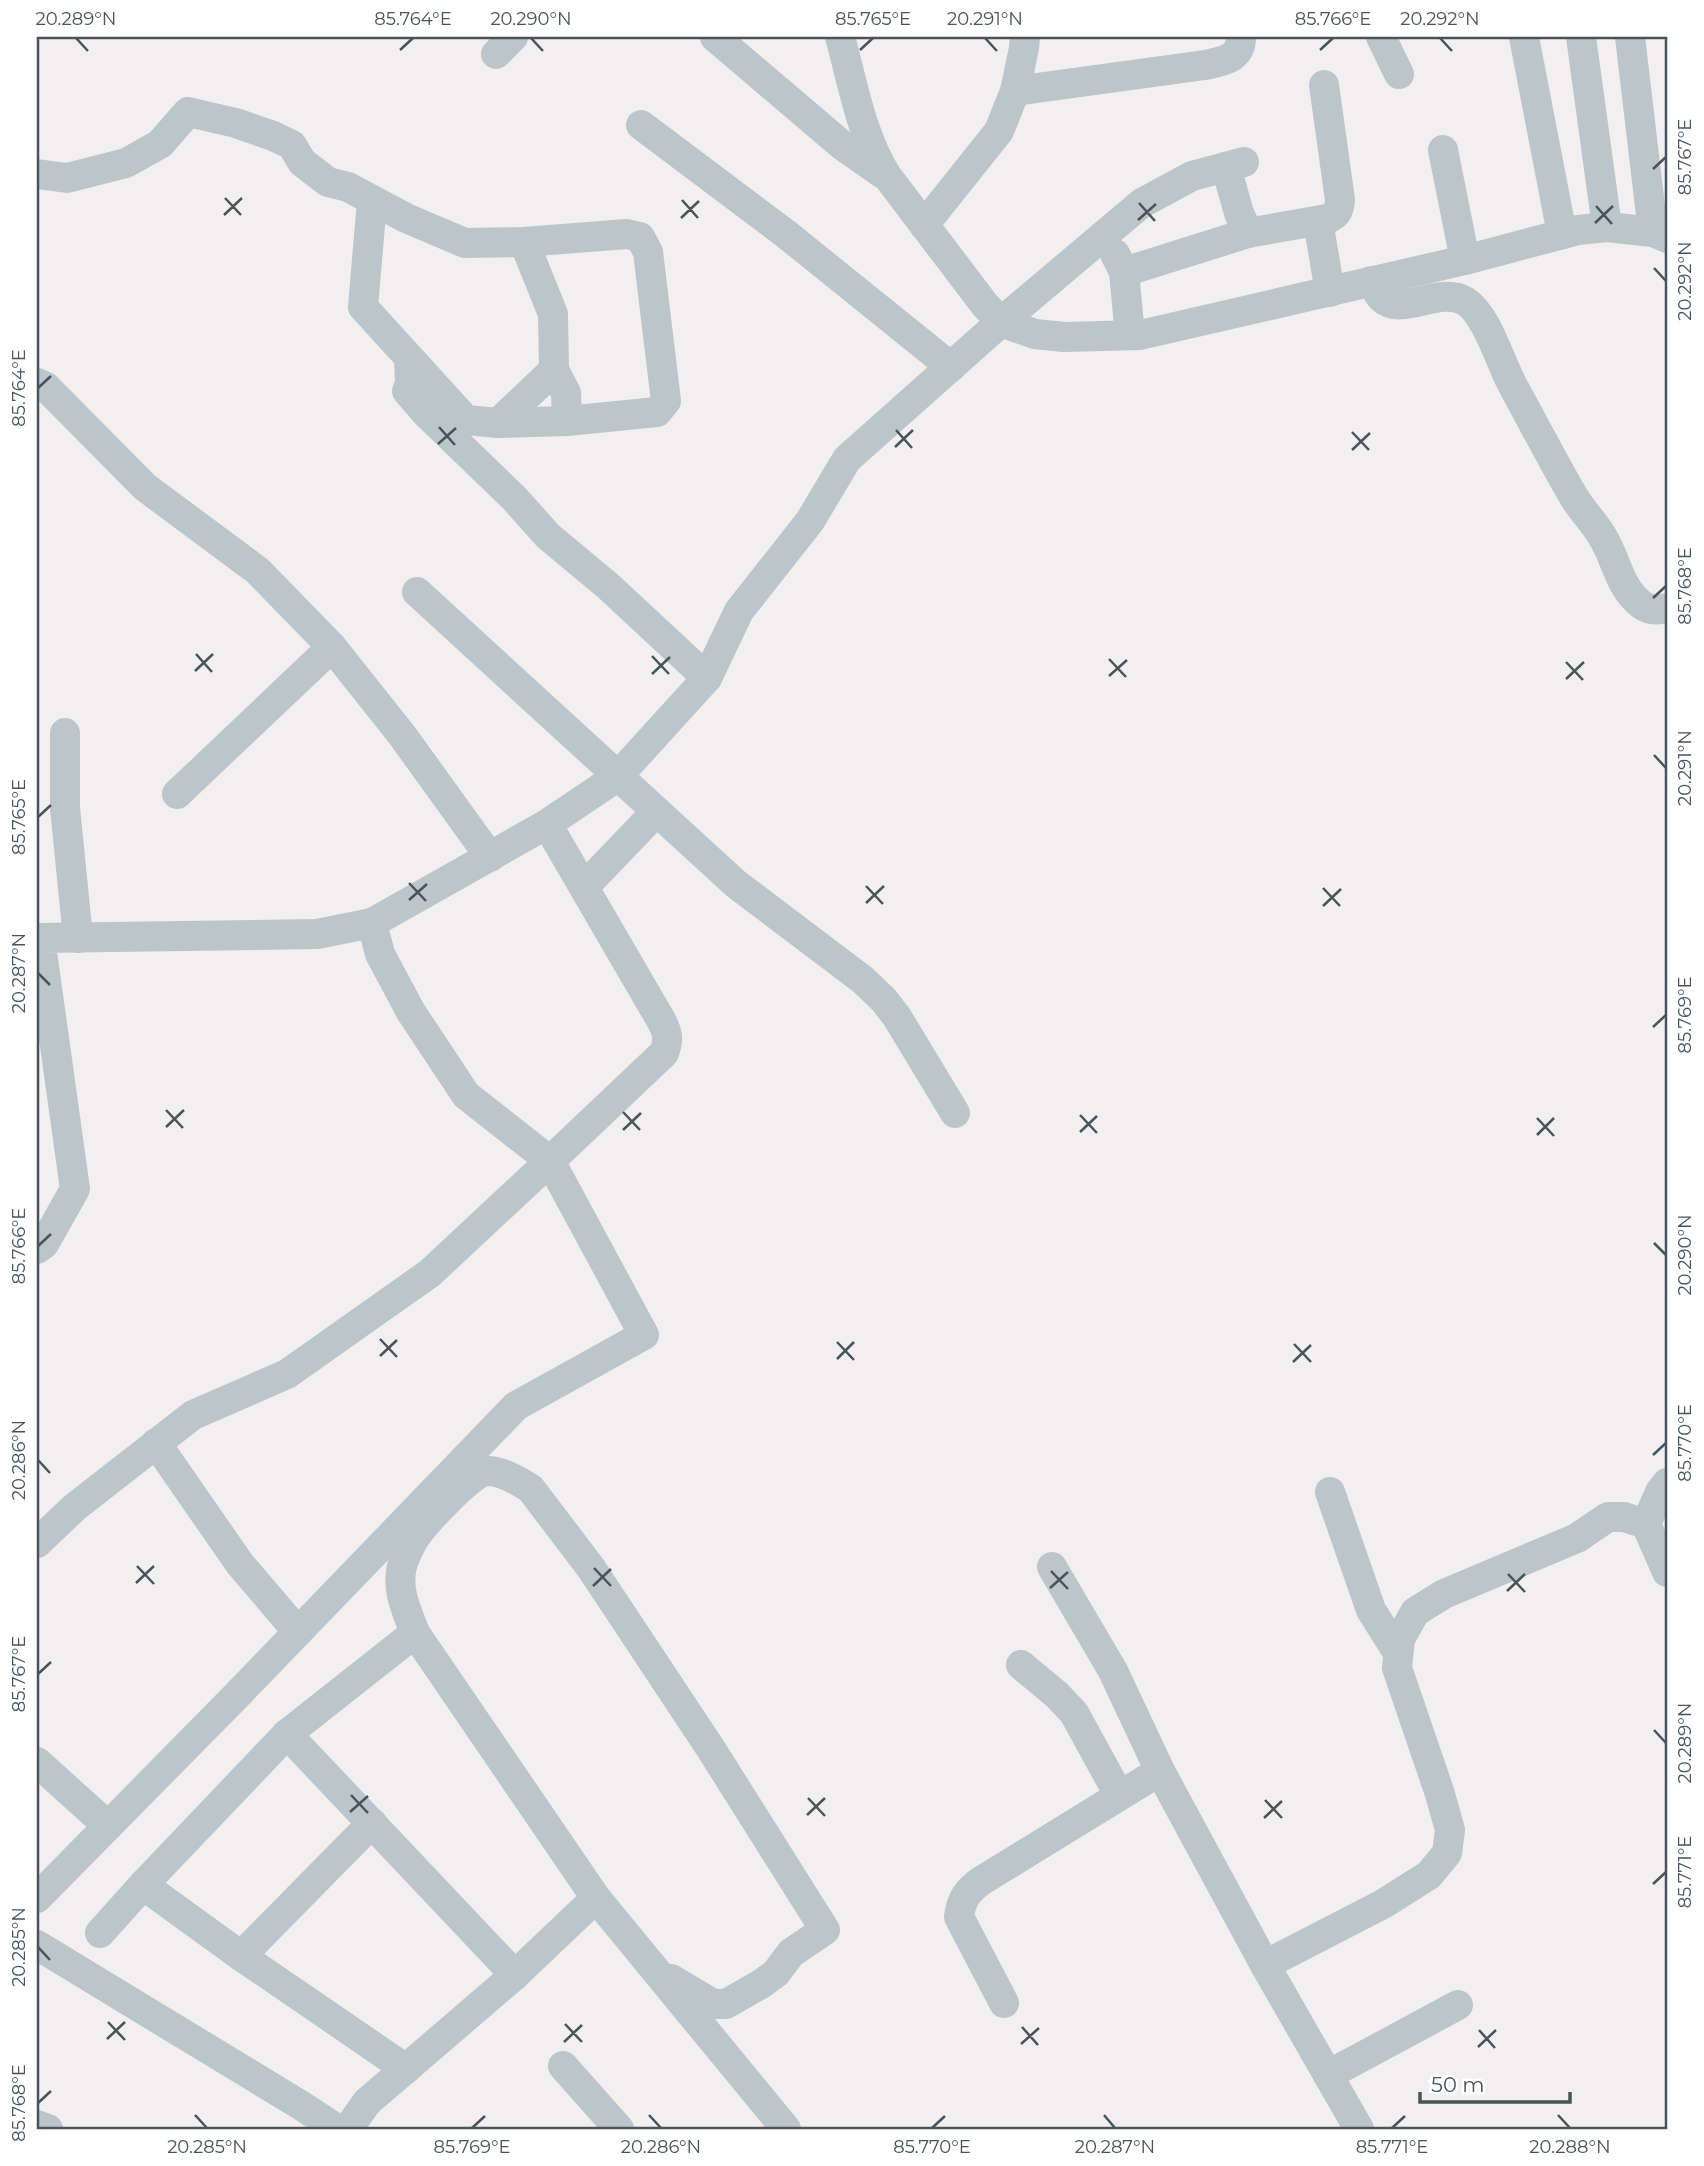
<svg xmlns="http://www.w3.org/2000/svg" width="1704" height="2166" viewBox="0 0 1704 2166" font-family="Montserrat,sans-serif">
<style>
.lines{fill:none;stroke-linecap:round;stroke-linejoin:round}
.minor{stroke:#bbc5ca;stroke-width:30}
.ticks{fill:none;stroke:#48545a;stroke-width:2.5}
.neatline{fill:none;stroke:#48545a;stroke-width:2.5}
.ticks-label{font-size:18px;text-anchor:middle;fill:#48545a}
</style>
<rect width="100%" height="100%" fill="#f1efef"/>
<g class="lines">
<g class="minor">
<path d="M715 37 843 146 883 174"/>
<path d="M840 37C853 84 861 135 887 176L985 305 1001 322 1035 334 1064 337 1140 335 1465 260 1578 230 1607 227 1653 232 1667 238"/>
<path d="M1381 37 1399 74"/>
<path d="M1524 37 1562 234"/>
<path d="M1581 37 1607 227"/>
<path d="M1630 37 1653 232"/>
<path d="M496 54 513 37"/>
<path d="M1015 91 1205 65C1223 61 1241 59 1241 37"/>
<path d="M641 125 786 234 951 367"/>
<path d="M1443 150 1465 260"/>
<path d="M1226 167 1239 213 1248 233"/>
<path d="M37 174 67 178 126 163 160 144 188 112 236 123 273 136 292 145 302 162 328 182 348 187 406 218 465 243 524 242 627 234 640 237 648 252 666 401 657 412 567 421 566 393 554 370 553 314 524 242"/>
<path d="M372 201 363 307 466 420 498 423 567 421"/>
<path d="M1318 221 1330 292"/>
<path d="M924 225 999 131 1015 91 1024 48 1025 37"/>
<path d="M1115 254 1124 272 1130 335"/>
<path d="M1124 272 1248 233 1327 219C1337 215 1339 211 1340 200L1324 85"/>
<path d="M1371 281C1375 287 1378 295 1383 299 1403 316 1440 286 1465 301 1486 314 1499 358 1510 380 1518 396 1527 411 1535 427 1548 450 1560 474 1574 497 1582 511 1594 522 1602 536 1617 559 1618 587 1642 605 1649 610 1659 610 1667 608"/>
<path d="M409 359 410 385 407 391 428 415 515 499 548 536 608 586 707 678"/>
<path d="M37 383 46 387 145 487 258 571 332 647 402 735 490 857"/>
<path d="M498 423 554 370"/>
<path d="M417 592 736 884 863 980 883 999 897 1017 955 1113"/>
<path d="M65 733V808L78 938"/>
<path d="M177 794 332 647"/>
<path d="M584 887 656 812"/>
<path d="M372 923 547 824 617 777 707 678 739 611 810 521 847 459 1001 322 1142 203 1192 176 1244 162"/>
<path d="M37 1249 44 1244 75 1189 40 938 317 934 372 923 380 954 411 1012 466 1095 550 1161 664 1053C669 1039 668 1033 661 1020L547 824"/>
<path d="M156 1443 240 1564 298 1632"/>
<path d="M1330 1492 1371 1610 1398 1653"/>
<path d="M1646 1524 1660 1492 1667 1483"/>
<path d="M37 1543 75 1507 193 1415 287 1374 430 1273 550 1161 644 1335 516 1406 238 1694 37 1898"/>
<path d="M1052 1567 1113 1671 1160 1771 1265 1965"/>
<path d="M415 1633C407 1611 396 1590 402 1566 405 1556 411 1544 416 1536 426 1522 471 1473 486 1471 501 1470 519 1481 531 1489L591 1568 711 1749 825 1930 791 1953 776 1973 761 1984 726 2004H713L671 1979"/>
<path d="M1021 1665 1057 1695 1074 1713 1119 1795"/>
<path d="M287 1734 515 1975"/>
<path d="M37 1762 108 1826"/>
<path d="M143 1885 241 1956 406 2069"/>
<path d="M100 1933 143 1885 287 1734 415 1633 596 1898 786 2129"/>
<path d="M37 1945 302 2106 337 2129"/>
<path d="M241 1956 372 1823"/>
<path d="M1004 2003 959 1917C961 1900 967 1891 981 1881L1160 1771"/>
<path d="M563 2066 619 2129"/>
<path d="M1328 2075 1458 2005"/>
<path d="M37 2125 48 2129"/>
<path d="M348 2129 367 2102 515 1975 596 1898"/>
<path d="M1359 2129 1265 1965 1383 1904 1429 1875 1447 1853 1450 1830 1440 1794 1397 1668 1400 1639 1415 1612 1444 1594 1577 1538 1608 1517H1624L1646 1524 1667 1572"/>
</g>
</g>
<path class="ticks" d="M76 38 88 51M531 38 543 51M985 38 997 51M1440 38 1452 51M400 50 413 38M860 50 873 38M1320 50 1333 38M1653 169 1666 157M225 198 241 215M682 200 698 218M1139 203 1155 221M1596 206 1612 224M224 215 242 198M681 218 699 201M1138 220 1156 204M1595 223 1613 206M1654 268 1666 281M38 388 51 376M439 427 455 445M896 430 912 448M1352 432 1369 450M438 444 456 428M895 447 913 430M1352 450 1370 433M1653 598 1666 586M196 654 212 672M652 656 669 674M1109 659 1126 677M1566 662 1583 680M195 671 213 654M652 674 670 657M1109 676 1127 660M1566 679 1584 662M1654 755 1666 768M38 817 51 805M409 883 426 901M866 886 883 904M1323 888 1340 906M409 900 427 884M866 903 884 886M1323 906 1341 889M38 973 50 985M1653 1027 1666 1015M166 1110 183 1128M623 1112 640 1130M1080 1115 1097 1133M1537 1118 1554 1136M166 1127 184 1110M623 1130 641 1113M1080 1132 1097 1116M1537 1135 1554 1118M1654 1243 1666 1255M38 1246 51 1234M380 1339 397 1357M837 1342 854 1360M1294 1344 1311 1362M380 1356 397 1340M837 1359 854 1342M1293 1362 1311 1345M1653 1455 1666 1443M38 1460 50 1473M137 1566 154 1584M594 1568 611 1586M1051 1571 1068 1589M1508 1574 1525 1592M136 1583 154 1566M593 1586 611 1569M1050 1588 1068 1572M1507 1591 1525 1574M38 1674 51 1662M1654 1730 1666 1743M351 1795 368 1813M808 1798 825 1816M1265 1800 1282 1818M350 1812 368 1796M807 1815 825 1798M1264 1818 1282 1801M1653 1884 1666 1872M38 1947 50 1960M108 2022 125 2040M565 2024 582 2042M1022 2027 1038 2045M1479 2030 1495 2048M107 2039 125 2022M564 2042 582 2025M1021 2044 1039 2028M1478 2047 1496 2030M38 2103 51 2091M195 2115 207 2128M649 2115 661 2128M1104 2115 1115 2128M1558 2115 1570 2128M472 2128 485 2116M932 2128 945 2116M1392 2128 1405 2116"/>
<rect width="1704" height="2166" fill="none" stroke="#ffffff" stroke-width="77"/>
<path d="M1420 2092v10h150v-10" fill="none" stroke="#48545a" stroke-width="3.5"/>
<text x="1431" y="2092" font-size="21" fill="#48545a" stroke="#ffffff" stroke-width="5" paint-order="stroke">50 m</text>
<rect x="38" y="38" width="1628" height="2090" class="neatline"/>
<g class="ticks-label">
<text x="76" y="25">20.289°N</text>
<text x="413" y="25">85.764°E</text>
<text x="531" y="25">20.290°N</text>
<text x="873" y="25">85.765°E</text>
<text x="985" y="25">20.291°N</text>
<text x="1333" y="25">85.766°E</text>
<text x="1440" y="25">20.292°N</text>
<text transform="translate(1685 157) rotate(-90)" y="6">85.767°E</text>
<text transform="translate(1685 281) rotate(-90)" y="6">20.292°N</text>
<text transform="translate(19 388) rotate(-90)" y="6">85.764°E</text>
<text transform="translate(1685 586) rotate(-90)" y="6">85.768°E</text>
<text transform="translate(1685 768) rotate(-90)" y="6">20.291°N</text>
<text transform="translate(19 817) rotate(-90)" y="6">85.765°E</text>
<text transform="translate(19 973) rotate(-90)" y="6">20.287°N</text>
<text transform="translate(1685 1015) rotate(-90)" y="6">85.769°E</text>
<text transform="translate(19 1246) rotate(-90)" y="6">85.766°E</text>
<text transform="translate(1685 1255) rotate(-90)" y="6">20.290°N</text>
<text transform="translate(1685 1443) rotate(-90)" y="6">85.770°E</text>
<text transform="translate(19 1460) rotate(-90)" y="6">20.286°N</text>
<text transform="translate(19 1674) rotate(-90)" y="6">85.767°E</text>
<text transform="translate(1685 1743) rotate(-90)" y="6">20.289°N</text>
<text transform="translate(1685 1872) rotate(-90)" y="6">85.771°E</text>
<text transform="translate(19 1947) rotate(-90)" y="6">20.285°N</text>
<text transform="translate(19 2103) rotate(-90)" y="6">85.768°E</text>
<text x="207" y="2153">20.285°N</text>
<text x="472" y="2153">85.769°E</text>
<text x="661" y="2153">20.286°N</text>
<text x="932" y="2153">85.770°E</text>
<text x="1115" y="2153">20.287°N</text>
<text x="1392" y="2153">85.771°E</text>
<text x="1570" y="2153">20.288°N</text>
</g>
</svg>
